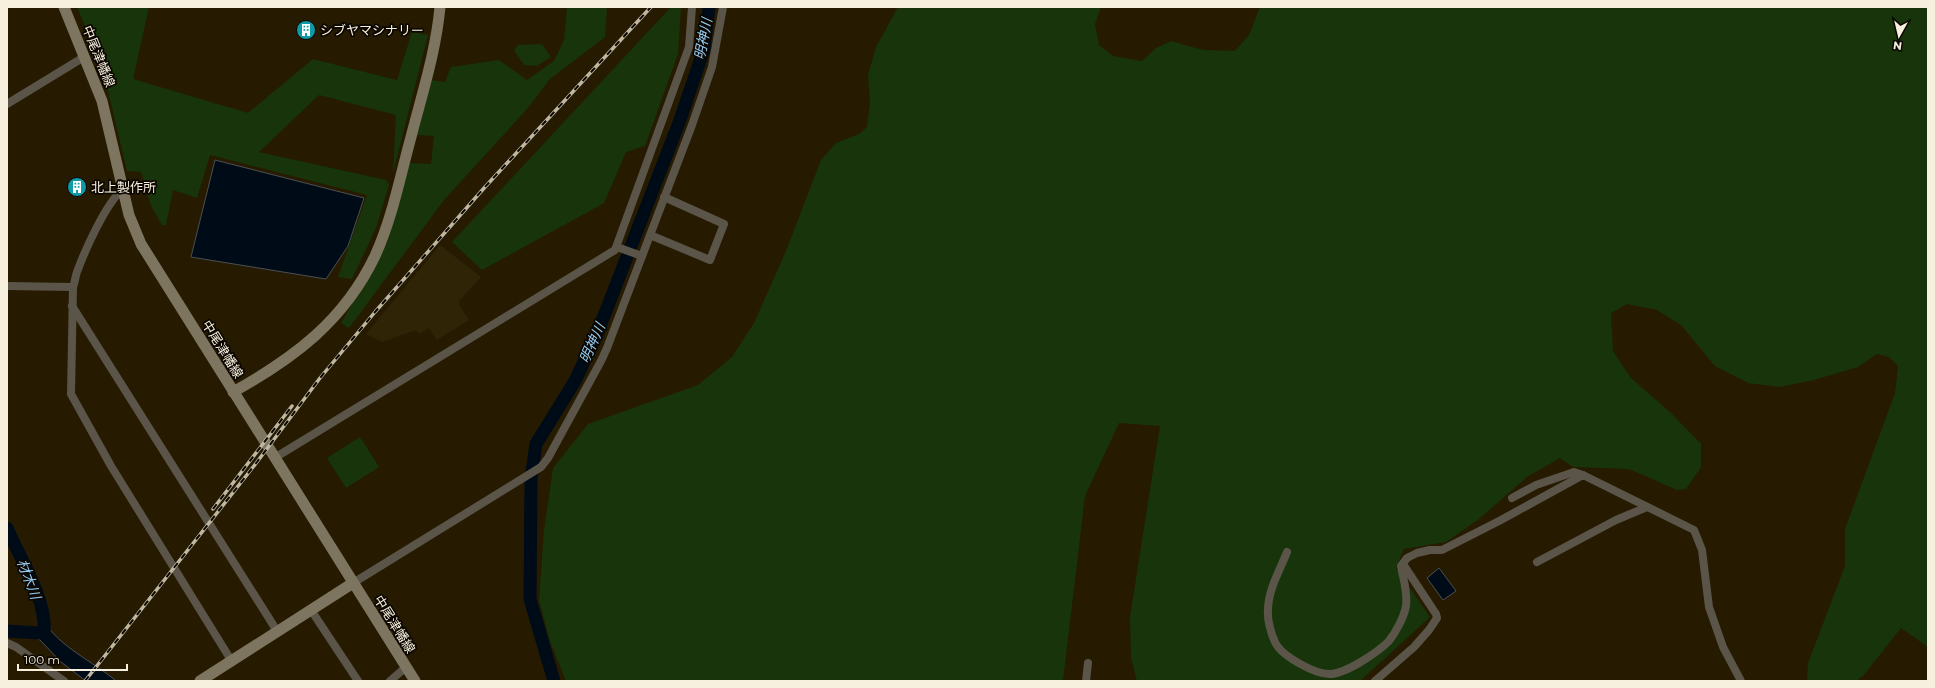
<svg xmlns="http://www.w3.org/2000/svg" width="1935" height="688" viewBox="0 0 1935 688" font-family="Montserrat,'Noto Sans JP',sans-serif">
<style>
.built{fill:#302407}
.green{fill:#18340a}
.water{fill:#000b18;stroke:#4a5053}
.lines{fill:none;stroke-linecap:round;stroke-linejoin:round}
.river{stroke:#000b18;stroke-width:13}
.street{stroke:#5a5548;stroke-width:8}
.secondary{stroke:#7d755f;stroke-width:11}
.rail-casing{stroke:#bfb7a2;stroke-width:3.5}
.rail{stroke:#0b0600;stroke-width:2;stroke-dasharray:6;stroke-linecap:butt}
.labels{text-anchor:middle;stroke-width:3.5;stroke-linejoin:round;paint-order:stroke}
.poi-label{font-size:13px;fill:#f7f0de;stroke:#0b0600;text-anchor:start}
.street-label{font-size:13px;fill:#f7f0de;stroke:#0b0600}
.water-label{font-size:14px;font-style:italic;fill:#94ccf3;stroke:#0b0600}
</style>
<rect width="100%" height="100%" fill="#261b00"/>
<path class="built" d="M440 245 481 277 459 301 460 306 469 320 437 340 429 328 419 334 416 330 382 342 366 334Z"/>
<g class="green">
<path d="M77 7H149L133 79 248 113 313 59 397 80 412 32 428 35 393 173 396 115 319 95 259 152 386 180 389 185 376 228 352 279 338 277 367 195 210 155 197 198 173 190 166 225H162L151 206 141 172 127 171 103 70Z"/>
<path d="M567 7H607L605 37 550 79 527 109 444 200 349 328 341 323 387 243 410 163 431 164 434 136 417 135 431 80 445 82 451 67 499 60 527 80 554 61 564 40Z"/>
<path d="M671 7H681L678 54 645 146 626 152 604 203 482 270 452 242Z"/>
<path d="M898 7H1101L1095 24 1099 45 1113 56 1142 61 1156 48 1171 41 1203 50 1235 51 1249 35 1260 7H1928V647L1901 628 1863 676 1856 681H1807L1808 663 1845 566V529L1895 393 1898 366 1889 357 1877 354 1858 367 1814 380 1780 387 1748 383 1715 366 1682 326 1657 310 1627 304 1611 313 1613 351 1631 378 1671 413 1701 444V467L1686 489 1677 490 1629 469 1573 467 1560 458 1527 477 1479 519 1446 542 1404 549 1396 568 1430 617 1360 681H1137L1131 658 1130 617 1160 426 1119 423 1085 496 1063 681H566L550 641 539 600 544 531 553 468 588 424 698 385 732 357 754 323 786 251 821 160 836 143 859 134 867 127 870 103 868 75 876 47Z"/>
<path d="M542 44 551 57 537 66 524 65 514 50 518 45Z"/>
<path d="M360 437 379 467 346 488 327 458Z"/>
</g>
<g class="water">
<path d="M215 160 364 198 348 246 326 279 191 257Z"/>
<path d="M1439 568 1456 591 1443 600 1427 578Z"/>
<path d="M45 622C58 646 94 662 116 681H86L61 662 40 640 22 632 42 627Z"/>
</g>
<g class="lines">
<g class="river">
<path d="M7 528C20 559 47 599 44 633"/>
<path d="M7 631 39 633"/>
<path d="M554 681 530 599 531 479 536 444 575 381 597 334 680 120 704 49 709 7"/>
</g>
<g class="street">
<path d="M7 104 84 57"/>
<path d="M123 189C106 203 85 250 77 272 75 277 75 283 73 287L71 394 111 466 231 660"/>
<path d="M650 235 710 260 724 224 664 197"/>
<path d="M617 247 642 256"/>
<path d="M7 286 73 287"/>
<path d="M72 306 277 631"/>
<path d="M276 457 615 250 689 47 692 7"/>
<path d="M1512 498 1536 485 1574 472 1583 475"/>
<path d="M1287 552C1280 570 1268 590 1268 610 1267 619 1271 634 1275 642 1281 656 1316 675 1331 674 1347 673 1378 652 1389 641 1396 632 1404 617 1406 606 1408 593 1403 578 1401 566L1407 558 1417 553 1430 550H1442L1501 520 1583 475 1694 530 1702 550 1709 607 1723 647 1741 681"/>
<path d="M1537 562 1616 520 1647 507"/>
<path d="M353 583 541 467 548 458 601 361 607 348 692 125 712 67 723 7"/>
<path d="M311 610 358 681"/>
<path d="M7 643 16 647 64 681"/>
<path d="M390 681 406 667"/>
<path d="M1086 681 1088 663"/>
<path d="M1375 681 1414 647 1429 630 1437 618 1436 614 1403 564"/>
</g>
<g class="secondary">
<path d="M64 7 102 101 129 215 141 244 415 681"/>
<path d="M233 392C294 358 344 321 375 256 392 219 400 177 411 137 422 94 436 51 440 7"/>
<path d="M200 681 353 583"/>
</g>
<defs>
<g id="rail">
<path d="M213 509 292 406"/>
<path d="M85 681 257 462 320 378 375 312 485 187 651 7"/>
</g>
</defs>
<use href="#rail" class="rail-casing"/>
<use href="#rail" class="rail"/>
</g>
<defs>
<symbol id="building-disc" viewBox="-11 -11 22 22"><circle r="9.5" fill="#0f9aa8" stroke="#0b0600"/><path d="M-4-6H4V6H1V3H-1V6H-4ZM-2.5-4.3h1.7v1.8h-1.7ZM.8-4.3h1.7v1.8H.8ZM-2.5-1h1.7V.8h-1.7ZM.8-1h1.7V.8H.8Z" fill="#fff"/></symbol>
</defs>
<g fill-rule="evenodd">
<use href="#building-disc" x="295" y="19" width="22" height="22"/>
<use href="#building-disc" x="66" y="176" width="22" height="22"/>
</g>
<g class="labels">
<g class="poi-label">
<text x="320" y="35">シブヤマシナリー</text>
<text x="91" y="192">北上製作所</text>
</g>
<g class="street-label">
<text transform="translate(99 56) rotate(68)" y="5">中尾津幡線</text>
<text transform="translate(223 349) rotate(58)" y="5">中尾津幡線</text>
<text transform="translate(395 624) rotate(58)" y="5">中尾津幡線</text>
</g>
<g class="water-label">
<text transform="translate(703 39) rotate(-79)" y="5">明神川</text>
<text transform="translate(592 343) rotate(-66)" y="5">明神川</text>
<text transform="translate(29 579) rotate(69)" y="5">材木川</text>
</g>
</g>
<rect width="1935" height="688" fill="none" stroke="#f7f0de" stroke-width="16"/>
<g transform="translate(1899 36) rotate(188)" stroke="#0b0600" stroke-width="3" paint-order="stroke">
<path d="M0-3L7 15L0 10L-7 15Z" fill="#f7f0de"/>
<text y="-6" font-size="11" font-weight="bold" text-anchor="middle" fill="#f7f0de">N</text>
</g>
<path d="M18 664v6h109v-6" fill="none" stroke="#f7f0de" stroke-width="2"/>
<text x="24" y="664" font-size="12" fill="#f7f0de" stroke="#0b0600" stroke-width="3" paint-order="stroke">100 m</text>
</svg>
